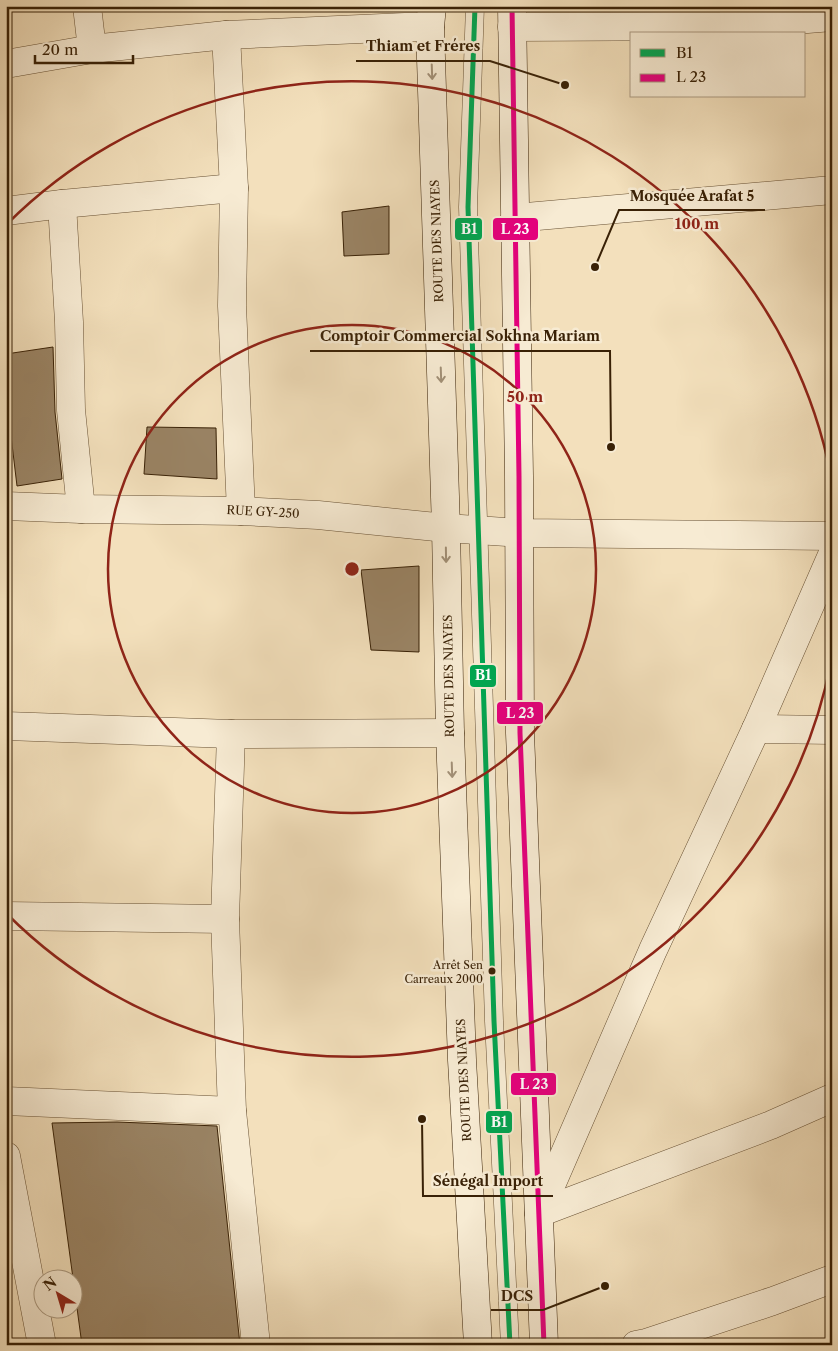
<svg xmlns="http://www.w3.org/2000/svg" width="838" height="1351" viewBox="0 0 838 1351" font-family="'Libre Caslon Text',serif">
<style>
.building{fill:#9a8465;stroke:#392106}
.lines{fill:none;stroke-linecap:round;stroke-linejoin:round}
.lane-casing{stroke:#685134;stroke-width:19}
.street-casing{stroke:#685134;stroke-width:29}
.secondary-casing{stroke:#392106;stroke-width:29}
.lane{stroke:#f7ebd3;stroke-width:18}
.street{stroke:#f7ebd3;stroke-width:28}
.secondary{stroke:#f7ebd3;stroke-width:28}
.bus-1-casing{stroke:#f7ebd3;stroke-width:9}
.bus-2-casing{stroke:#f7ebd3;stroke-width:9}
.bus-1{stroke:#00a651;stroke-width:5}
.bus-2{stroke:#e5007d;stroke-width:5}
.oneway{stroke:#a29077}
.ring{fill:none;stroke:#8f2418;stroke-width:2.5}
.bus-dot{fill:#392106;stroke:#f7ebd3;stroke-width:2}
.labels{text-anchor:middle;stroke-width:5;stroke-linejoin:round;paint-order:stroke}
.bus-label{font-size:11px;fill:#392106;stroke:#f7ebd3;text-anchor:end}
.street-label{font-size:12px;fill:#392106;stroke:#f7ebd3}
.centre{fill:#8f2418;stroke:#f7ebd3;stroke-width:2.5}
.ring-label{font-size:15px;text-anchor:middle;font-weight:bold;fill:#8f2418;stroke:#f7ebd3;stroke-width:5;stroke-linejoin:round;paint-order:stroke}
.leader{fill:none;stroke:#392106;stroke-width:2}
.callout-dot{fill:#392106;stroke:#f7ebd3;stroke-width:2}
.callout-label{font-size:14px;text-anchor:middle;font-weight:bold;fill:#392106;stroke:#f7ebd3;stroke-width:5;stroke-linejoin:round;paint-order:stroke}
.line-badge{stroke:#f7ebd3;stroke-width:2}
.badge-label{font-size:14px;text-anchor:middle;font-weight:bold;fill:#fff}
</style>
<rect width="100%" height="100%" fill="#f3e0bc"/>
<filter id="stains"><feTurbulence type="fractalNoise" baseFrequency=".004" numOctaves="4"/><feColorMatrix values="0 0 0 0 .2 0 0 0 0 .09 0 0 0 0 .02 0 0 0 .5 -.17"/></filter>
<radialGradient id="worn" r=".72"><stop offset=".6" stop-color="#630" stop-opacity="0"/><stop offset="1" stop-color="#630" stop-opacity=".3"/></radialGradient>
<g class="building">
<path d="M389 206V254L344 256 342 212Z"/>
<path d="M53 347 55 412 62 479 17 486 6 394V354Z"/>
<path d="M147 427 216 428 217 479 144 474Z"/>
<path d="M419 566V652L371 650 361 570Z"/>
<path d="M117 1122 217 1126 240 1345H82L52 1123Z"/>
</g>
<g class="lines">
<defs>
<path id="lane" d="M475 6 468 207 494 1021 510 1345"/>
<g id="street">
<path d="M87 6 92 49"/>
<path d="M512 27 721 26 832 17"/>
<path d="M226 35 234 188 232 306 241 511"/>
<path d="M6 64 92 49 226 35 405 27H430"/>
<path d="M62 204 69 322 71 410 81 509"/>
<path d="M6 211 62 204 234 188"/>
<path d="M515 218 832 190"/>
<path d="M6 506 81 509 241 511 318 515 446 528 520 533 832 536"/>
<path d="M6 726 231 734 450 733"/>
<path d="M756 729 832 730"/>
<path d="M231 734 225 919 232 1111 256 1345"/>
<path d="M6 916 225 919"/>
<path d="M6 1101 232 1111"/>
<path d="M6 1156 42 1345"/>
<path d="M539 1213 653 950 756 729 832 555"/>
<path d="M539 1213 771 1125 832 1098"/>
<path d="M636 1345 646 1343 773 1301 832 1279"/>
</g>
<g id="secondary">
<path d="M432 6 430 27 446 528 450 733 462 1060 478 1345"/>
<path d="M512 6 519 476 520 733 544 1345"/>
</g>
</defs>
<use href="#lane" class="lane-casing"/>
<use href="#street" class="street-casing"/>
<use href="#secondary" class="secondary-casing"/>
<use href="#lane" class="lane"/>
<use href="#street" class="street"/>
<use href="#secondary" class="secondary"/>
<defs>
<path id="bus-1" d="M475 6 468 207 494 1021 510 1345"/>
<path id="bus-2" d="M512 6 519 476 520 733 544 1345"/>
</defs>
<use href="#bus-1" class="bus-1-casing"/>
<use href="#bus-2" class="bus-2-casing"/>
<use href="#bus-1" class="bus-1"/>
<use href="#bus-2" class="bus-2"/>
</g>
<defs><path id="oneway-shaft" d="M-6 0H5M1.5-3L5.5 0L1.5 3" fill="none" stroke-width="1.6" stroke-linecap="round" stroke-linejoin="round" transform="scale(1.25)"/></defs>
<g class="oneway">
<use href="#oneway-shaft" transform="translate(432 72) rotate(88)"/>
<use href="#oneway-shaft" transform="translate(441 375) rotate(88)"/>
<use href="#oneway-shaft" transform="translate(446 555) rotate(89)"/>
<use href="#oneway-shaft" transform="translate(452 770) rotate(88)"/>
</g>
<g class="ring">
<circle cx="352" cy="569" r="244"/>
<path d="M831 662A488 488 0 0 1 7 914M7 224A488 488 0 0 1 831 476"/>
</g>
<circle class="bus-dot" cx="492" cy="971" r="4.5"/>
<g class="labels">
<g class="bus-label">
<text x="483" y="969">Arrêt Sen<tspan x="483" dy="14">Carreaux 2000</tspan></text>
</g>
<g class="street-label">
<text transform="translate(437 241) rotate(-92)" y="4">ROUTE DES NIAYES</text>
<text transform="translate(263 512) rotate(3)" y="4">RUE GY-250</text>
<text transform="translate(449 676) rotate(-91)" y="4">ROUTE DES NIAYES</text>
<text transform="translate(464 1080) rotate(-93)" y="4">ROUTE DES NIAYES</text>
</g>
</g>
<circle cx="352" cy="569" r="8" class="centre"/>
<g class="ring-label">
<text x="697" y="229">100 m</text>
<text x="525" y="402">50 m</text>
</g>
<path class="leader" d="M565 85L490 61H356M595 267L619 210H765M611 447L610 351H310M422 1119L423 1196H553M605 1286L543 1310H491"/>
<g class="callout-dot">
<circle cx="565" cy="85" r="5"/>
<circle cx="595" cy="267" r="5"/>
<circle cx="611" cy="447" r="5"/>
<circle cx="422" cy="1119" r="5"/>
<circle cx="605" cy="1286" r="5"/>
</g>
<g class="callout-label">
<text x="423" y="51">Thiam et Fréres</text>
<text x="692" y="201">Mosquée Arafat 5</text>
<text x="460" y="341">Comptoir Commercial Sokhna Mariam</text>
<text x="488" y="1186">Sénégal Import</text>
<text x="517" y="1301">DCS</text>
</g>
<g class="line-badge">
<rect x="454" y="217" width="29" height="24" rx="5" fill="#00a651"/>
<rect x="492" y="217" width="47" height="24" rx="5" fill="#e5007d"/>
<rect x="469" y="664" width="28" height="24" rx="5" fill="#00a651"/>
<rect x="496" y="701" width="48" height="24" rx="5" fill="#e5007d"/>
<rect x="510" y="1072" width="47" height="24" rx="5" fill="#e5007d"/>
<rect x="485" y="1110" width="28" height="24" rx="5" fill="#00a651"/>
</g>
<g class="badge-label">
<text x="469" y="234">B1</text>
<text x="515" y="234">L 23</text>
<text x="483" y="680">B1</text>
<text x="520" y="718">L 23</text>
<text x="534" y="1089">L 23</text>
<text x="499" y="1127">B1</text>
</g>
<rect width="838" height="1351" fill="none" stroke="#f3e0bc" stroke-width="25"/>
<rect x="8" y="8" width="823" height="1336" fill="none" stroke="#392106" stroke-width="2.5"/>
<rect x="12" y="12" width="813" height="1326" fill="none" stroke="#392106"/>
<rect x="630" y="32" width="175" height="65" fill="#f7ebd3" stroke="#ab9a81"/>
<rect x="640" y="49" width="25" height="8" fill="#00a651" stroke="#ab9a81"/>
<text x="676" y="58" font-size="15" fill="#392106">B1</text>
<rect x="640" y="74" width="25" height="8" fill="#e5007d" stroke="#ab9a81"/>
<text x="676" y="82" font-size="15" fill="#392106">L 23</text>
<g transform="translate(58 1294) rotate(322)"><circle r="24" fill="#f7ebd3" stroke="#ab9a81"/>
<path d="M0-4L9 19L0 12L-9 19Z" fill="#8f2418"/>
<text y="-8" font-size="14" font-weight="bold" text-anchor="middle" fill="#392106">N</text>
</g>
<path d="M35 55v8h98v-8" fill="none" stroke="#392106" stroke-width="2.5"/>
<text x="42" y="55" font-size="15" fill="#392106" stroke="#f7ebd3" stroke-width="4" paint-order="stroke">20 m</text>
<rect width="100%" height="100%" filter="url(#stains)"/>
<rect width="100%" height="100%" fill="url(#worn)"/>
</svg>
